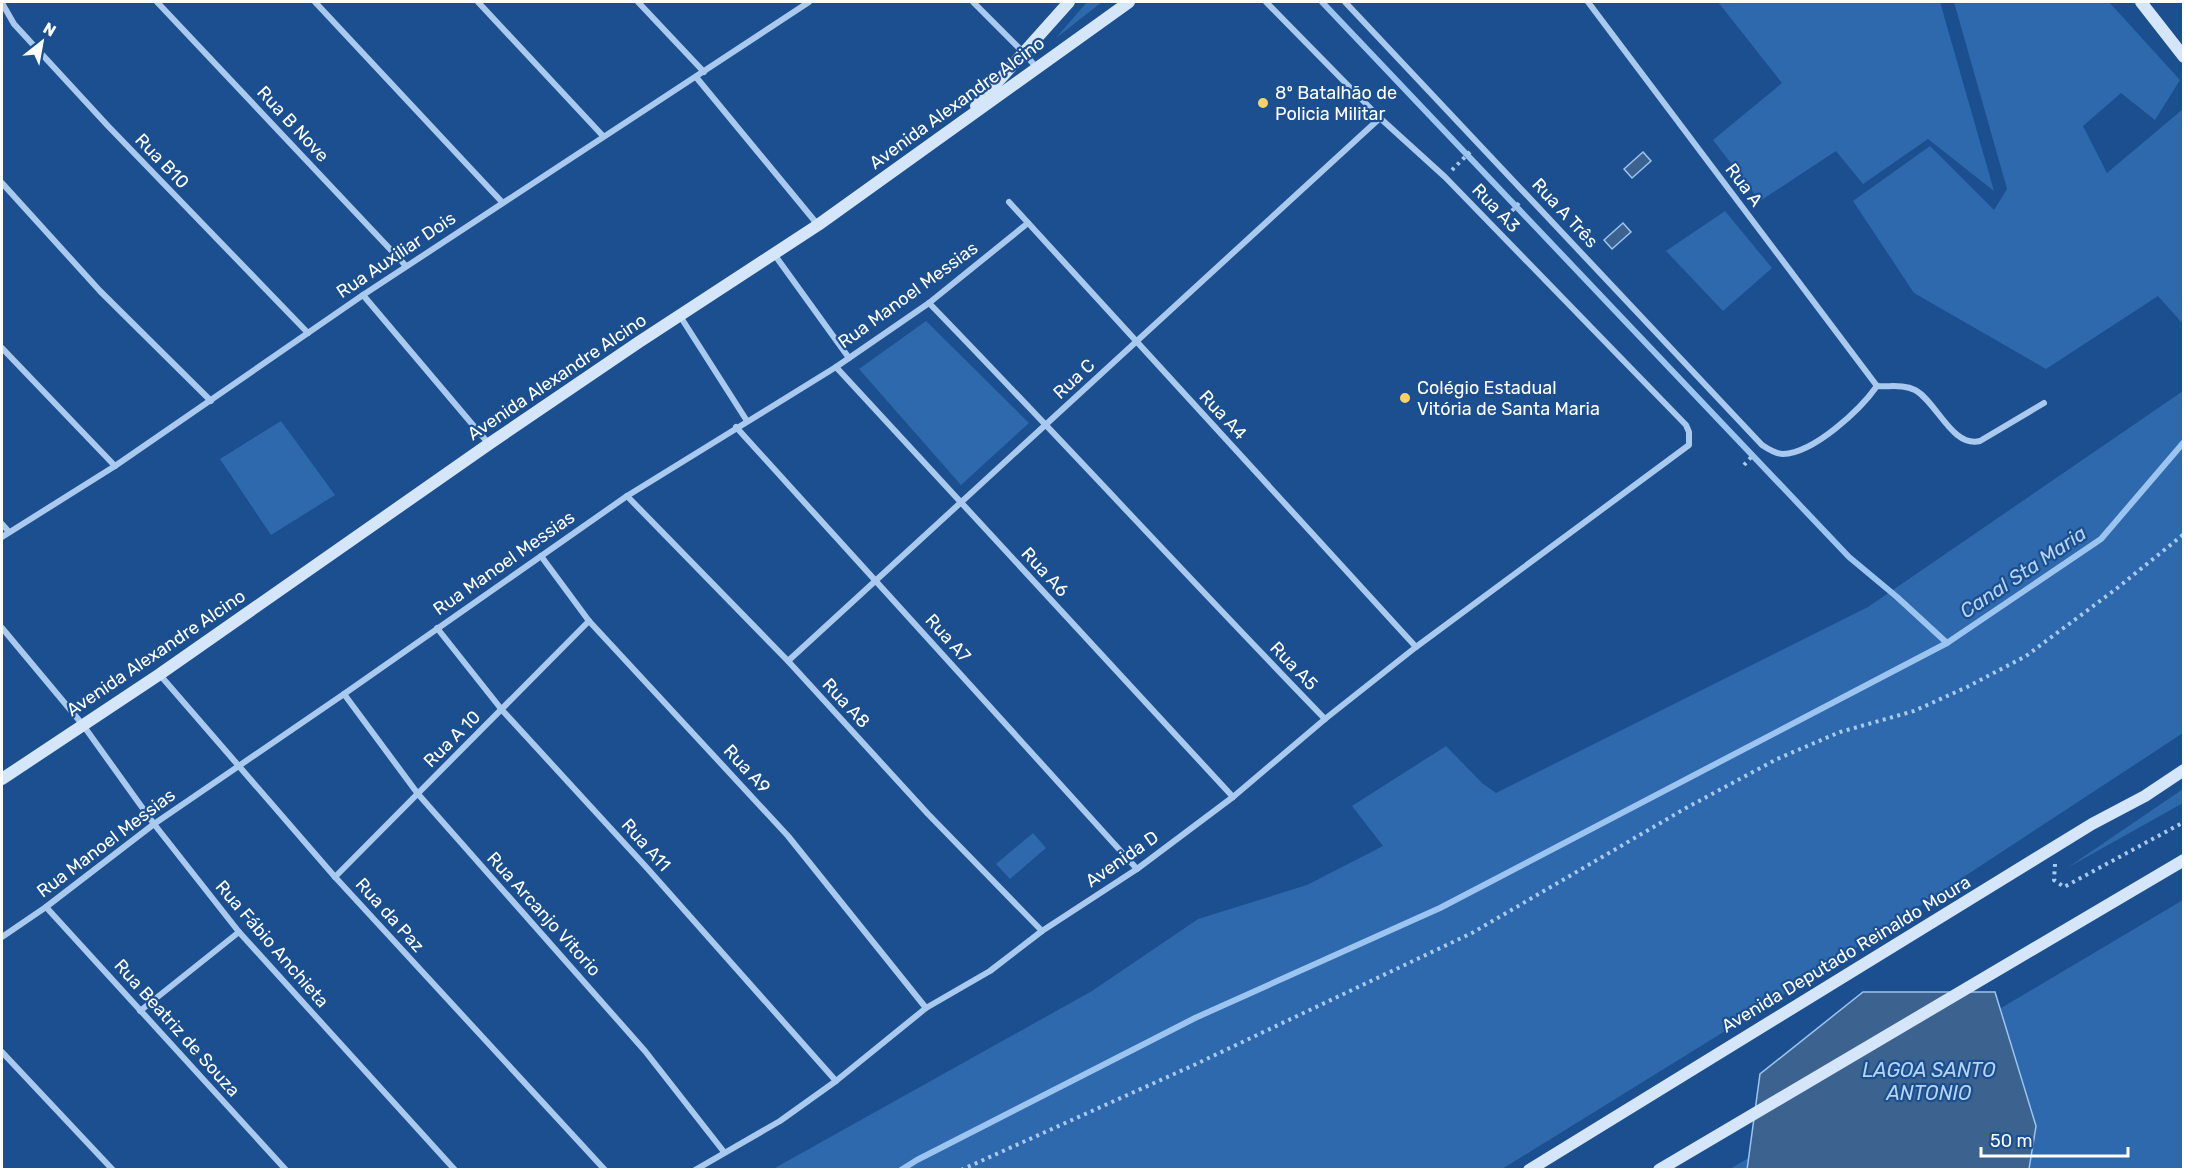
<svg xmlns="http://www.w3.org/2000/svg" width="2185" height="1171" viewBox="0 0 2185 1171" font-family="Rubik,sans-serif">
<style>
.green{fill:#2e69ad}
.water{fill:#3c6290;stroke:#9cc4f0;stroke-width:1.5}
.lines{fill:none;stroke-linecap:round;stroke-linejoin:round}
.stream{stroke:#9cc4f0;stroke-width:6}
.path{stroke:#a9c9ee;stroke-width:4;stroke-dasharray:3 4.5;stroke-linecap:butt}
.street{stroke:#a9c9ee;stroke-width:6}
.secondary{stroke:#d6e6fa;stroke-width:12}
.poi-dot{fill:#ffd166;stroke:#1b4f8f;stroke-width:2}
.labels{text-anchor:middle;stroke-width:4.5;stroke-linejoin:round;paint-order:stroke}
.poi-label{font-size:18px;fill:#fff;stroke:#1b4f8f;text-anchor:start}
.street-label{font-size:18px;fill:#fff;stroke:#1b4f8f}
.water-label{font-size:20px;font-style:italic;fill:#b5d3f5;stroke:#1b4f8f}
</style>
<rect width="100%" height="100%" fill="#1b4f8f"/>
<g class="green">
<path d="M1087 2H1102L1056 38Z"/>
<path d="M1718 2H1940L1994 191 1928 139 1863 184 1836 151 1760 201 1713 140 1782 83Z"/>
<path d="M1954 2H2109L2180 80 2155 120 2121 93 2083 126 2107 173 2183 109V324L2158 296 2046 369 1914 293 1853 201 1930 146 1994 210 2007 189Z"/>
<path d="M1725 211 1772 268 1723 311 1666 251Z"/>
<path d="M926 321 1029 423 961 485 859 369Z"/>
<path d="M2183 391V733L1793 989 1502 1169H773L1092 991 1198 919 1307 885 1383 846 1352 806 1446 746 1482 783 1496 793 1868 607Z"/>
<path d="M281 421 335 495 271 535 220 459Z"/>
<path d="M2183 789V803L2067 868Z"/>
<path d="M1033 833 1046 848 1010 879 996 864Z"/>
<path d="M2183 900V1169H1730Z"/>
</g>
<g class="water">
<path d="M1643 152 1651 161 1632 178 1624 169Z"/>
<path d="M1623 223 1631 232 1612 249 1604 240Z"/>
<path d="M1863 992H1995L2036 1126 2029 1169 1747 1170 1760 1074Z"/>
</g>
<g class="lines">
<g class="stream">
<path d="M1322 2 1849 557 1897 597 1947 643"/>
<path d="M901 1170 917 1160 1195 1018 1440 908 1947 643 2101 539 2184 442"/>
</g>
<g class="path">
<path d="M1452 170 1470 152"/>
<path d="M1502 222 1519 203"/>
<path d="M1744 465 1754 454"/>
<path d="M2055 864 2054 880 2064 887 2184 822"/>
<path d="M961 1170 1194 1065 1472 933 1686 808 1777 759 1840 732 1914 711 1967 687 2026 656 2116 589 2184 534"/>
</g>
<g class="street">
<path d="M157 2 406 266"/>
<path d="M315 2 502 202"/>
<path d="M478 2 603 136"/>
<path d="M638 2 704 72"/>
<path d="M973 2 1023 52 1037 68"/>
<path d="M1345 2 1762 445C1768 449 1776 454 1783 454 1814 453 1860 410 1877 386"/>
<path d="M1588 2 1877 386"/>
<path d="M2 3 14 24 108 126 308 333"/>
<path d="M696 77 818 225"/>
<path d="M2 183 100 291 211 401"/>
<path d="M1009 202 1416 647"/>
<path d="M774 254 849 358"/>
<path d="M363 295 489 444"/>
<path d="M929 303C1062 440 1192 582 1325 719"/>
<path d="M680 316 747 421"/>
<path d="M2 348 115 466"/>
<path d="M836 367 1233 797"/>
<path d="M1877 386C1890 387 1903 384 1915 390 1937 402 1952 448 1980 441L2044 403"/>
<path d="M736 427 1137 869"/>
<path d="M627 496 788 661 928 814 1042 931"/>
<path d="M2 524 9 532"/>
<path d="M2 537 115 466 363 295 809 2"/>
<path d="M541 556 589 621 788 836 926 1008"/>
<path d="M2 628 83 725 154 824 239 932 455 1170"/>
<path d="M437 628 502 710 647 868 836 1081"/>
<path d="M788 661 1380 118"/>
<path d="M160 675 335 877 605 1170"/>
<path d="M344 694 418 794 645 1051 724 1152"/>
<path d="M335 877 589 621"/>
<path d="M46 907 286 1170"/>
<path d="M2 937 46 907 154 824 344 694 627 496 836 367 929 303 1028 223"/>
<path d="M140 1011 239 932"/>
<path d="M2 1052 113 1170"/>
<path d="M695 1170 780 1121 836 1081 926 1008 990 971 1042 931 1137 869 1233 797 1325 719 1416 647 1689 445V432L1686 425 1445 177 1380 118 1266 2"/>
</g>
<g class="secondary">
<path d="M2141 2 2184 57"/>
<path d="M976 106 1069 2"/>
<path d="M2 779 160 674 489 444 639 342 818 225 1129 2"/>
<path d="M1529 1170 2092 824 2145 796 2184 770"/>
<path d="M1659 1170 2184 860"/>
</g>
</g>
<g class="poi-dot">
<circle cx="1263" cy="103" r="6"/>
<circle cx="1405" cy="398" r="6"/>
</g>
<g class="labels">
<g class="poi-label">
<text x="1275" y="99">8º Batalhão de<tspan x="1275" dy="21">Policia Militar</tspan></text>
<text x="1417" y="394">Colégio Estadual<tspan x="1417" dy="21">Vitória de Santa Maria</tspan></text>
</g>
<g class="street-label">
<text transform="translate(957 103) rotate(-36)" y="6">Avenida Alexandre Alcino</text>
<text transform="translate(293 124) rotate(47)" y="6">Rua B Nove</text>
<text transform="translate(162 161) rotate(46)" y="6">Rua B10</text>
<text transform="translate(1744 185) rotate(53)" y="6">Rua A</text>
<text transform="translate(1496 208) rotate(46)" y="6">Rua A3</text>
<text transform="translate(1565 213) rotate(47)" y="6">Rua A Três</text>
<text transform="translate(396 255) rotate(-34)" y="6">Rua Auxiliar Dois</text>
<text transform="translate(908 295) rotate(-36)" y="6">Rua Manoel Messias</text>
<text transform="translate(557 377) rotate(-34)" y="6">Avenida Alexandre Alcino</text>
<text transform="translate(1074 379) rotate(-43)" y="6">Rua C</text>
<text transform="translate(1223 415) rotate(47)" y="6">Rua A4</text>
<text transform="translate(504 563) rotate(-35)" y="6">Rua Manoel Messias</text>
<text transform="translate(1045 572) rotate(47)" y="6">Rua A6</text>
<text transform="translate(948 638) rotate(48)" y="6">Rua A7</text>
<text transform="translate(156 653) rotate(-34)" y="6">Avenida Alexandre Alcino</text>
<text transform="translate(1294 666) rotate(46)" y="6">Rua A5</text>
<text transform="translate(846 703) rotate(47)" y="6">Rua A8</text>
<text transform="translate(452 739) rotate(-45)" y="6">Rua A 10</text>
<text transform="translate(747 769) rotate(47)" y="6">Rua A9</text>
<text transform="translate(106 843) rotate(-37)" y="6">Rua Manoel Messias</text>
<text transform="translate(646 845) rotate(48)" y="6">Rua A11</text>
<text transform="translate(1122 859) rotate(-35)" y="6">Avenida D</text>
<text transform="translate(544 914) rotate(48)" y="6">Rua Arcanjo Vitorio</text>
<text transform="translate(390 915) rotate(48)" y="6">Rua da Paz</text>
<text transform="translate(272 944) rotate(49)" y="6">Rua Fábio Anchieta</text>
<text transform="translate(1846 954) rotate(-31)" y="6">Avenida Deputado Reinaldo Moura</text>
<text transform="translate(177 1028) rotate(48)" y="6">Rua Beatriz de Souza</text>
</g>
<g class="water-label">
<text transform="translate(2023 572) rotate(-34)" y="7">Canal Sta Maria</text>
<text x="1929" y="1077">LAGOA SANTO<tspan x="1929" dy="23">ANTONIO</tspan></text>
</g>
</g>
<rect width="2185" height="1171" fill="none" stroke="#ffffff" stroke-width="6"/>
<g transform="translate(42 42) rotate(31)" stroke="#1b4f8f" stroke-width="4.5" paint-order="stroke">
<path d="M0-4.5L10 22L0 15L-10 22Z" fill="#ffffff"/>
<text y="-9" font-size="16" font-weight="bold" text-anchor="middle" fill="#ffffff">N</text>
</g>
<path d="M1981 1147v9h147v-9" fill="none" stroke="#ffffff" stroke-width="3"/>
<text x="1990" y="1147" font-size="18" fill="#ffffff" stroke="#1b4f8f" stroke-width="4.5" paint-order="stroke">50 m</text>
</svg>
